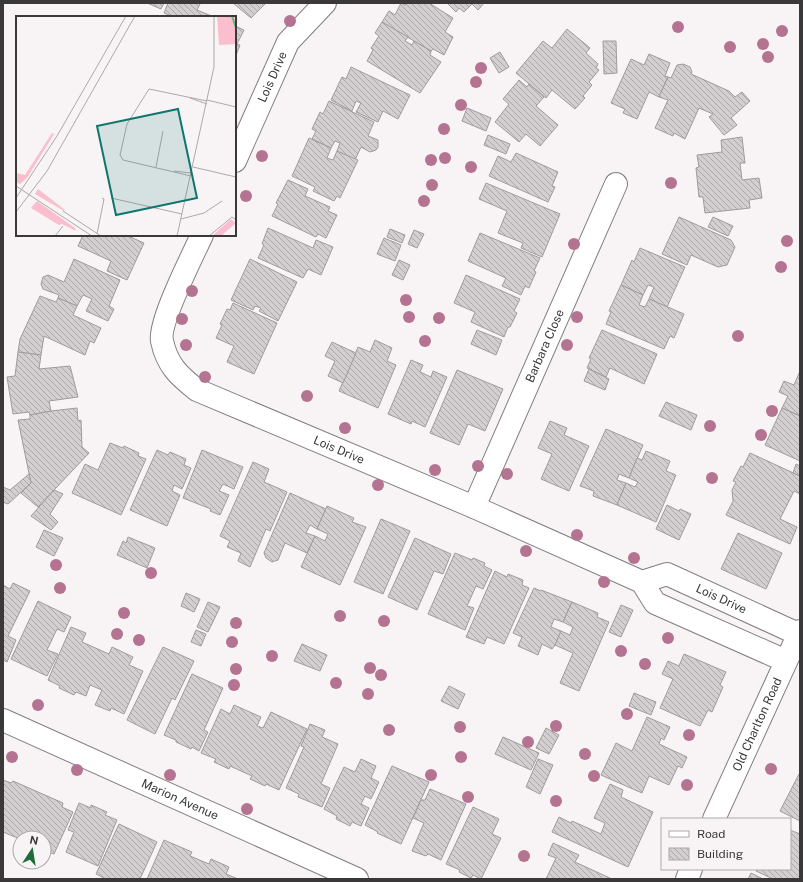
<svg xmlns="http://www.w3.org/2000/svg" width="803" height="882" viewBox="0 0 803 882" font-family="'Public Sans',sans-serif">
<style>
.building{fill:url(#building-back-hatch);stroke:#9f9b9c}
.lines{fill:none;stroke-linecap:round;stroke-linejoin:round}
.street-casing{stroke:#827e7f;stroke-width:24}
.street{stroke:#fff;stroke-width:22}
.tree{fill:#b47491}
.labels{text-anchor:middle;stroke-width:3;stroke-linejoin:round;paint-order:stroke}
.street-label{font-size:12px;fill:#3a3839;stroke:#f8f4f5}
.inset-river{fill:none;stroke:#65b87d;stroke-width:2}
.inset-road{fill:none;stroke:#aca9aa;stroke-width:1}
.view{fill:#0f766e;fill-opacity:0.15;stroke:#0f766e;stroke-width:2}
.inset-edge{fill:none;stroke:#3a3839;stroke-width:2}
</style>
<defs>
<pattern id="building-back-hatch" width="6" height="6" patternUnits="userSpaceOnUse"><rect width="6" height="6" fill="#d3cecf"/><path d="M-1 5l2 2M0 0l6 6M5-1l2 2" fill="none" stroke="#aca8a9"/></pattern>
</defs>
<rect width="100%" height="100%" fill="#f8f4f5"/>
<g class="building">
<path d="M147 3H164L161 9Z"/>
<path d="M168 3H197L200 4 197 10 214 17H174L164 13Z"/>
<path d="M233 3H266L251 18Z"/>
<path d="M401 3 405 5 406 3H429L453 18 445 32 453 37 444 55 433 49 431 51 382 22 389 11 395 15Z"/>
<path d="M447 3H484L478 10 472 4 464 12 459 8 456 12Z"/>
<path d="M382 22 408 37 405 41 412 45 414 41 431 51 430 55 441 62 420 93 367 61 373 50 371 48 379 36 375 33Z"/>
<path d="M235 26 244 30 237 44 240 45 235 58Z"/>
<path d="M567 29 590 48 586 53 598 64 596 68 599 70 589 82 592 85 583 96 585 98 575 109 552 90 546 98 516 73 543 41 552 48Z"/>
<path d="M603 41H616L617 73 604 74Z"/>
<path d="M500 52 509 67 499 73 490 58Z"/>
<path d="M649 54 670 63 665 76 668 77 659 97 649 92 637 119 623 113 625 109 611 103 631 59 644 65Z"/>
<path d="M683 64 690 67 692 72 691 74 729 91 735 97 742 92 750 101 731 118 737 125 724 135 709 117 713 114 699 108 685 139 674 133 673 136 655 128 668 100 659 97 668 77 671 78 677 65Z"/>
<path d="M351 67 410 95 398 119 383 111 378 122 356 112 361 103 356 101 352 111 331 100 342 77 346 79Z"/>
<path d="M519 80 527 87 529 84 544 97 536 106 558 125 540 146 526 134 519 142 495 122 509 104 503 99Z"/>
<path d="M329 101 374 122 368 136 378 140V147L376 150 370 152 361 147 355 160 337 151 340 143 335 141 331 148 312 139 316 131 312 129 320 112 323 114Z"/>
<path d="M467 108 491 118 486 131 462 121Z"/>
<path d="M488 135 510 144 506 154 484 145Z"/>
<path d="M742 137 745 163H740L742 180 759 178 762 198 749 200 750 208 705 213 703 197H699L696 168 699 167 697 155 722 152 721 140Z"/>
<path d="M309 138 331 148 327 158 333 160 337 151 358 160 340 198 337 196 334 201 313 191 315 187 292 176Z"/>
<path d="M516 153 558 172 552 186 555 187 548 202 489 176 498 156 511 162Z"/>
<path d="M288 180 308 189 305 196 330 207 328 211 337 215 326 238 318 234 316 237 272 216 278 204 276 203Z"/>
<path d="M486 183 560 214 542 257 521 248 523 243 498 233 507 211 479 199Z"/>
<path d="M679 217 731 240 735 247 727 265 718 267 691 255 687 265 662 254Z"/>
<path d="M713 217 733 226 728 236 708 227Z"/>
<path d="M268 228 313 248 316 240 333 247 321 275 308 269 303 278 258 258 264 245 262 244Z"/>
<path d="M390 229 405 235 402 243 387 237Z"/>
<path d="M414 230 424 234 417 248 408 244Z"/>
<path d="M480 233 540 258 534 271 536 272 529 288 525 286 521 295 502 286 506 278 468 261Z"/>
<path d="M83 235H126L144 243 127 280 107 271 111 261 78 246Z"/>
<path d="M384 238 401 245 395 261 377 254Z"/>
<path d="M640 248 685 267 667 307 649 299 654 287 648 285 643 295 621 285 632 260 634 262Z"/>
<path d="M74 259 120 280 109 306 114 309 108 321 86 311 92 299 83 295 77 306 58 298 59 295 43 289 41 284 43 277 48 275 64 282Z"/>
<path d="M250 259 297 282 278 321 259 311 261 308 255 306 253 310 231 300Z"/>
<path d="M399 260 410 265 403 280 392 275Z"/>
<path d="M466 275 520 299 514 311 517 313 510 327H508L504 337 471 322 475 312 454 303Z"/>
<path d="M621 285 643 295 639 305 645 307 649 299 684 314 674 338 670 336 664 349 606 324 611 312 609 311Z"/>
<path d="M40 296 56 302 58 298 77 306 73 315 101 328 94 343 90 341 85 355 44 336 41 355 18 352 20 339Z"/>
<path d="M233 303 277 323 254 374 227 362 234 346 216 338 222 325 220 324 227 309 230 310Z"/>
<path d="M477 330 502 340 496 355 471 344Z"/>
<path d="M602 330 657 354 644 384 610 368 606 377 587 368 591 359 589 358Z"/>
<path d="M375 340 392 348 387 361 396 365 378 408 339 391 358 347 370 352Z"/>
<path d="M332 342 356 353 343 383 328 376 335 361 325 356Z"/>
<path d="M18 352 41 355 39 369 70 366 78 397 49 401 51 411 30 415 29 412 13 414 7 377 15 376Z"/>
<path d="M411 360 423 365 420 372 431 377 433 371 447 377 425 427 412 421 411 424 388 414Z"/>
<path d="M589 369 609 379 605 390 584 381Z"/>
<path d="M457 370 503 389 485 431 468 424 459 445 430 433Z"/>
<path d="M800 371V416L782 408 788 396 779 392 784 381 794 385Z"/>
<path d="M666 402 697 415 691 430 659 416Z"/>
<path d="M77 408 78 421 81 420 82 447 89 453 38 507 21 493 31 483 18 420 30 419V415L51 411Z"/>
<path d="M782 408 800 416V461L765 445Z"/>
<path d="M550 421 567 428 564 435 589 446 569 491 541 479 552 454 538 448Z"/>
<path d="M606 429 643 445 629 478 619 474 617 480 626 483 617 505 593 496 594 491 580 486Z"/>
<path d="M110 443 123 448 124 446 139 453 138 456 146 459 121 515 72 493 85 464 98 470Z"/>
<path d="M157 450 168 455 170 452 186 459 184 465 191 468 182 489 174 485 172 491 180 495 167 526 130 510Z"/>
<path d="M202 450 243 467 234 489 223 484 219 491 229 495 220 515 210 511 211 509 183 498Z"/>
<path d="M646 451 670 461 666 471 676 475 656 522 617 505 626 483 635 487 638 482 629 478 637 458 642 460Z"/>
<path d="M750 453 800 476V494L794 491 780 519 797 527 790 544 726 515 733 501 732 490 736 482 733 481 741 466 743 467Z"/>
<path d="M253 462 269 469 264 482 287 492 270 531 266 529 250 567 238 561 241 553 227 547 230 541 220 536Z"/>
<path d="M796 464 800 466V476L793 473Z"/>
<path d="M29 474 31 483 8 504 3 502V487L10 490Z"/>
<path d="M54 490 63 494 50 514 58 522 51 530 31 516Z"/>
<path d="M290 493 326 509 317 529 310 525 306 533 315 536 307 553 285 543 278 560 272 562 266 558 264 553Z"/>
<path d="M667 505 679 511 680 509 691 514 679 540 656 529Z"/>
<path d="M327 506 354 518 352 522 366 527 340 585 301 567 315 536 325 541 328 534 317 529Z"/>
<path d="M381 519 410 531 383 594 354 582Z"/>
<path d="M44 530 63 538 54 556 36 547Z"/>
<path d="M738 533 782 553 766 589 721 569Z"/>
<path d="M128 537 155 548 147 568 117 555 123 541 126 543Z"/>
<path d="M415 538 451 554 443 574 434 571 417 610 388 597Z"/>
<path d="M455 553 472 560 473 558 485 563 484 566 492 570 483 589 476 586 467 606 474 608 465 630 428 614Z"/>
<path d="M495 571 507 577 508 574 523 580 522 585 529 588 504 644 487 637 484 644 466 637Z"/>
<path d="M13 583 30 591 8 636 16 640 7 662 3 660V585L10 589Z"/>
<path d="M534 588 541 591V590L572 602 563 622 554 619 551 627 561 631 555 645 552 649 542 644 538 655 518 646 522 637 513 633Z"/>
<path d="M186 593 200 599 194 612 181 606Z"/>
<path d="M38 601 71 617 64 632 57 629 47 650 58 654 47 676 11 659Z"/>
<path d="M208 602 220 607 208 632 197 627Z"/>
<path d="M572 602 598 613 597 617 609 622 579 691 560 683 573 653 555 645 561 631 570 635 573 627 563 622Z"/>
<path d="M621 605 633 610 621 637 609 632Z"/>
<path d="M71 627 86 633 82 642 109 654 112 647 133 657 129 665 143 671 124 714 111 708 110 711 95 705 102 690 90 685 86 696 76 692 74 695 59 688 60 686 48 680Z"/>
<path d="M196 630 206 634 201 646 191 642Z"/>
<path d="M302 644 327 655 320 671 294 661Z"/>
<path d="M163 647 194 661 175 700 172 698 155 734 127 720Z"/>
<path d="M684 654 726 672 720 685 723 687 712 712 708 710 700 726 660 708 673 679 662 674 668 661 679 666Z"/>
<path d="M192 674 223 688 204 730 208 732 199 751 192 747 191 749 176 742V740L164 735Z"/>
<path d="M449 686 465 694 458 709 441 701Z"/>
<path d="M634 693 656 702 651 715 629 706Z"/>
<path d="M234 705 261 717 257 726 263 728 271 712 307 729 279 790 266 784 265 786 250 779 252 776 230 766 229 769 214 762 216 759 201 753 221 709 230 714Z"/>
<path d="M647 717 670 727 664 740 661 738 659 744 687 757 682 768 678 766 669 785 649 776 642 793 601 775 616 743 632 751Z"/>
<path d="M310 724 325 730 322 737 338 744 321 784 330 788 322 807 298 797 299 794 286 788 304 747 301 746Z"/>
<path d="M546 728 559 735 549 754 536 748Z"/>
<path d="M503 737 539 753 531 770 495 754Z"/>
<path d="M361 759 376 766 371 778 379 782 371 799 365 796 361 804 369 808 361 826 352 822 350 826 336 819 337 816 324 809 344 767 355 772Z"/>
<path d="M538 759 553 765 540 794 526 787Z"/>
<path d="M392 766 429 782 401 844 377 833 378 832 365 825Z"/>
<path d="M799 774H800V821L780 811Z"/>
<path d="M3 780 11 783 13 781 63 803 62 807 73 812 54 854 44 850V838H20V839L3 832Z"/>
<path d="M610 784 623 790 621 797 653 812 628 867 552 832 559 817 571 823 572 821 601 834 605 823 594 818Z"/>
<path d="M430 789 466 804 441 860 428 854 426 856 412 851 424 823 413 818 421 800H425Z"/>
<path d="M79 803 91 808V805L107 812 105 815 117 820 98 866 66 852 74 832 68 830Z"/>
<path d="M473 807 499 819 492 834 501 838 481 879 473 875 471 878 459 872 460 870 446 864Z"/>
<path d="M119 824 157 842 140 879H106L96 874Z"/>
<path d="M790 830 800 834V879H773L756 871 757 869H790Z"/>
<path d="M164 840 192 852 190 856 209 864 211 859 229 867 226 874 238 879H147Z"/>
<path d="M553 843 579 855 575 862 612 879H546L556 858 548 855Z"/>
<path d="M751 873 763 879H748Z"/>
</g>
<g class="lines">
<defs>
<g id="street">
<path id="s1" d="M235 161 288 42 325 3"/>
<path id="s2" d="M202 235C193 255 158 323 162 341 167 365 179 376 197 390L474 507 642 582 655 603 786 661"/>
<path id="s3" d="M474 507 616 184"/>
<path id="s4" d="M642 582 667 574 798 634"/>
<path id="s5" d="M3 720 357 879"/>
<path id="s6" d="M714 819 800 631"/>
<path d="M687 879 691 869"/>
</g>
</defs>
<use href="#street" class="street-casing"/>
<use href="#street" class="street"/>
</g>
<g class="tree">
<circle cx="290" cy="21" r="6"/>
<circle cx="678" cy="27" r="6"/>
<circle cx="782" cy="31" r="6"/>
<circle cx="763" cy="44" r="6"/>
<circle cx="730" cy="47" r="6"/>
<circle cx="768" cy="57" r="6"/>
<circle cx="481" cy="68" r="6"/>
<circle cx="476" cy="82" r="6"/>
<circle cx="461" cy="105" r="6"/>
<circle cx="444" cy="129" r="6"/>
<circle cx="262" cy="156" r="6"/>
<circle cx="445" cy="158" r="6"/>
<circle cx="431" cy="160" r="6"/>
<circle cx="471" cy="167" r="6"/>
<circle cx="671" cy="183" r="6"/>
<circle cx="432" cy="185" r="6"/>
<circle cx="246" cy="196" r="6"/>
<circle cx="424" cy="201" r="6"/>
<circle cx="787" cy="241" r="6"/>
<circle cx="574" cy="244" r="6"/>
<circle cx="781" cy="267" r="6"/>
<circle cx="192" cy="291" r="6"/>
<circle cx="406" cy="300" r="6"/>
<circle cx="409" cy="317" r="6"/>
<circle cx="577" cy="317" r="6"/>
<circle cx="439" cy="318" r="6"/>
<circle cx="182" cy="319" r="6"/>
<circle cx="738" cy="336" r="6"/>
<circle cx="425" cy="341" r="6"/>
<circle cx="186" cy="345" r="6"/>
<circle cx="567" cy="345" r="6"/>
<circle cx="205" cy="377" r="6"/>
<circle cx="307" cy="396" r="6"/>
<circle cx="772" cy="411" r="6"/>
<circle cx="710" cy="426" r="6"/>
<circle cx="345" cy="428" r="6"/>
<circle cx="761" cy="435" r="6"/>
<circle cx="478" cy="466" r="6"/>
<circle cx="435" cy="470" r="6"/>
<circle cx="507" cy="474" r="6"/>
<circle cx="712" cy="478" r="6"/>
<circle cx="378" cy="485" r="6"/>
<circle cx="577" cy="535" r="6"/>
<circle cx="526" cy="551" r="6"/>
<circle cx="634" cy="558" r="6"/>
<circle cx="56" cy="565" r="6"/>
<circle cx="151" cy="573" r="6"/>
<circle cx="604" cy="582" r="6"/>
<circle cx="60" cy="588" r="6"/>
<circle cx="124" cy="613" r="6"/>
<circle cx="340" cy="616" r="6"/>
<circle cx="384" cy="621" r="6"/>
<circle cx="236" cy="623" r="6"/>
<circle cx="117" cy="634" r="6"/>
<circle cx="668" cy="638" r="6"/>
<circle cx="139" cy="640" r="6"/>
<circle cx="232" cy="642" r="6"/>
<circle cx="621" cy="651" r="6"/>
<circle cx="272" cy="656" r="6"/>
<circle cx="645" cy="664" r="6"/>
<circle cx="370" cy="668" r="6"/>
<circle cx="236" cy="669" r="6"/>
<circle cx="381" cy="675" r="6"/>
<circle cx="336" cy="683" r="6"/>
<circle cx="234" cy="685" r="6"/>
<circle cx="368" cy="694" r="6"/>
<circle cx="38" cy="705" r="6"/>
<circle cx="627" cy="714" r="6"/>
<circle cx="556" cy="726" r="6"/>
<circle cx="460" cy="727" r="6"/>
<circle cx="389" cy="730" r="6"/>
<circle cx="689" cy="735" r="6"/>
<circle cx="528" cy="742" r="6"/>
<circle cx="585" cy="754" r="6"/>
<circle cx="12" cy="757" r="6"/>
<circle cx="461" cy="757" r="6"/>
<circle cx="771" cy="769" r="6"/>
<circle cx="77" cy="770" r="6"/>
<circle cx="170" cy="775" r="6"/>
<circle cx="431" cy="775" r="6"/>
<circle cx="594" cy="776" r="6"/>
<circle cx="687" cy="785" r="6"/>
<circle cx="468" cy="797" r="6"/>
<circle cx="556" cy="801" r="6"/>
<circle cx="247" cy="809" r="6"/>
<circle cx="524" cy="856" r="6"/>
</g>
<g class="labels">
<g class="street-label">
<text dy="4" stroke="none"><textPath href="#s1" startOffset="92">Lois Drive</textPath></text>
<text dy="4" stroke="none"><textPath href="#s3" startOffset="176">Barbara Close</textPath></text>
<text dy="4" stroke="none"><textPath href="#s2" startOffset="330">Lois Drive</textPath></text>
<text dy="4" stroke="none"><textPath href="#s4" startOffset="86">Lois Drive</textPath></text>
<text dy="4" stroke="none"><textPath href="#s6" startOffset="104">Old Charlton Road</textPath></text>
<text dy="4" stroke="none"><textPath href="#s5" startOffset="194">Marion Avenue</textPath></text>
</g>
</g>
<g transform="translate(16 16)">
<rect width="220" height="220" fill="#f8f4f5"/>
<path d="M201 0H220V28L203 29ZM21 185 59 212 60 215 46 208 43 209 15 192ZM215 203 220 207 205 220H196Z" fill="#fbbecf"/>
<path d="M36 117 38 118 11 162 4 168 0 166V157L9 159ZM22 173 49 194 48 195 19 178Z" fill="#fbbecf"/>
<path class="inset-river" d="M216 0 220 12"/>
<path class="inset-road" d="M174 82 191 88M191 84 220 91M140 151 147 115M177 151 220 161M158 155 175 157M175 160 107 144 104 139 111 108 133 73 191 85M0 170 76 220M0 182 41 120 110 0M95 182 166 198M47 195 85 220M0 196 31 155 119 0M165 203 188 197 206 185M81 218 88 183 86 182M39 220 47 210M161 220 198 51V0M193 220 216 201 219 203"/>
<path class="view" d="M162 93 181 182 100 199 81 110Z"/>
<rect width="220" height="220" class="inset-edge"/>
</g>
<rect width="803" height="882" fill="none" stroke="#3a3839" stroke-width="8"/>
<rect x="661" y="818" width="130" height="52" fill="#f8f4f5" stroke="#aca9aa"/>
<rect x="669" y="831" width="20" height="6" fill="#ffffff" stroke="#aca9aa"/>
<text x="697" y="838" font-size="12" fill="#3a3839">Road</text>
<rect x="669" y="848" width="20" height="12" fill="url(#building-back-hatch)" stroke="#aca9aa"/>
<text x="697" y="858" font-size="12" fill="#3a3839">Building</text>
<g transform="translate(32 850) rotate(12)"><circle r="19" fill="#f8f4f5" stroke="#aca9aa"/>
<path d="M0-3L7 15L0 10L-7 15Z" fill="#1f6c3b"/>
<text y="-6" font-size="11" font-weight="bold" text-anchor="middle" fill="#3a3839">N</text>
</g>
</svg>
